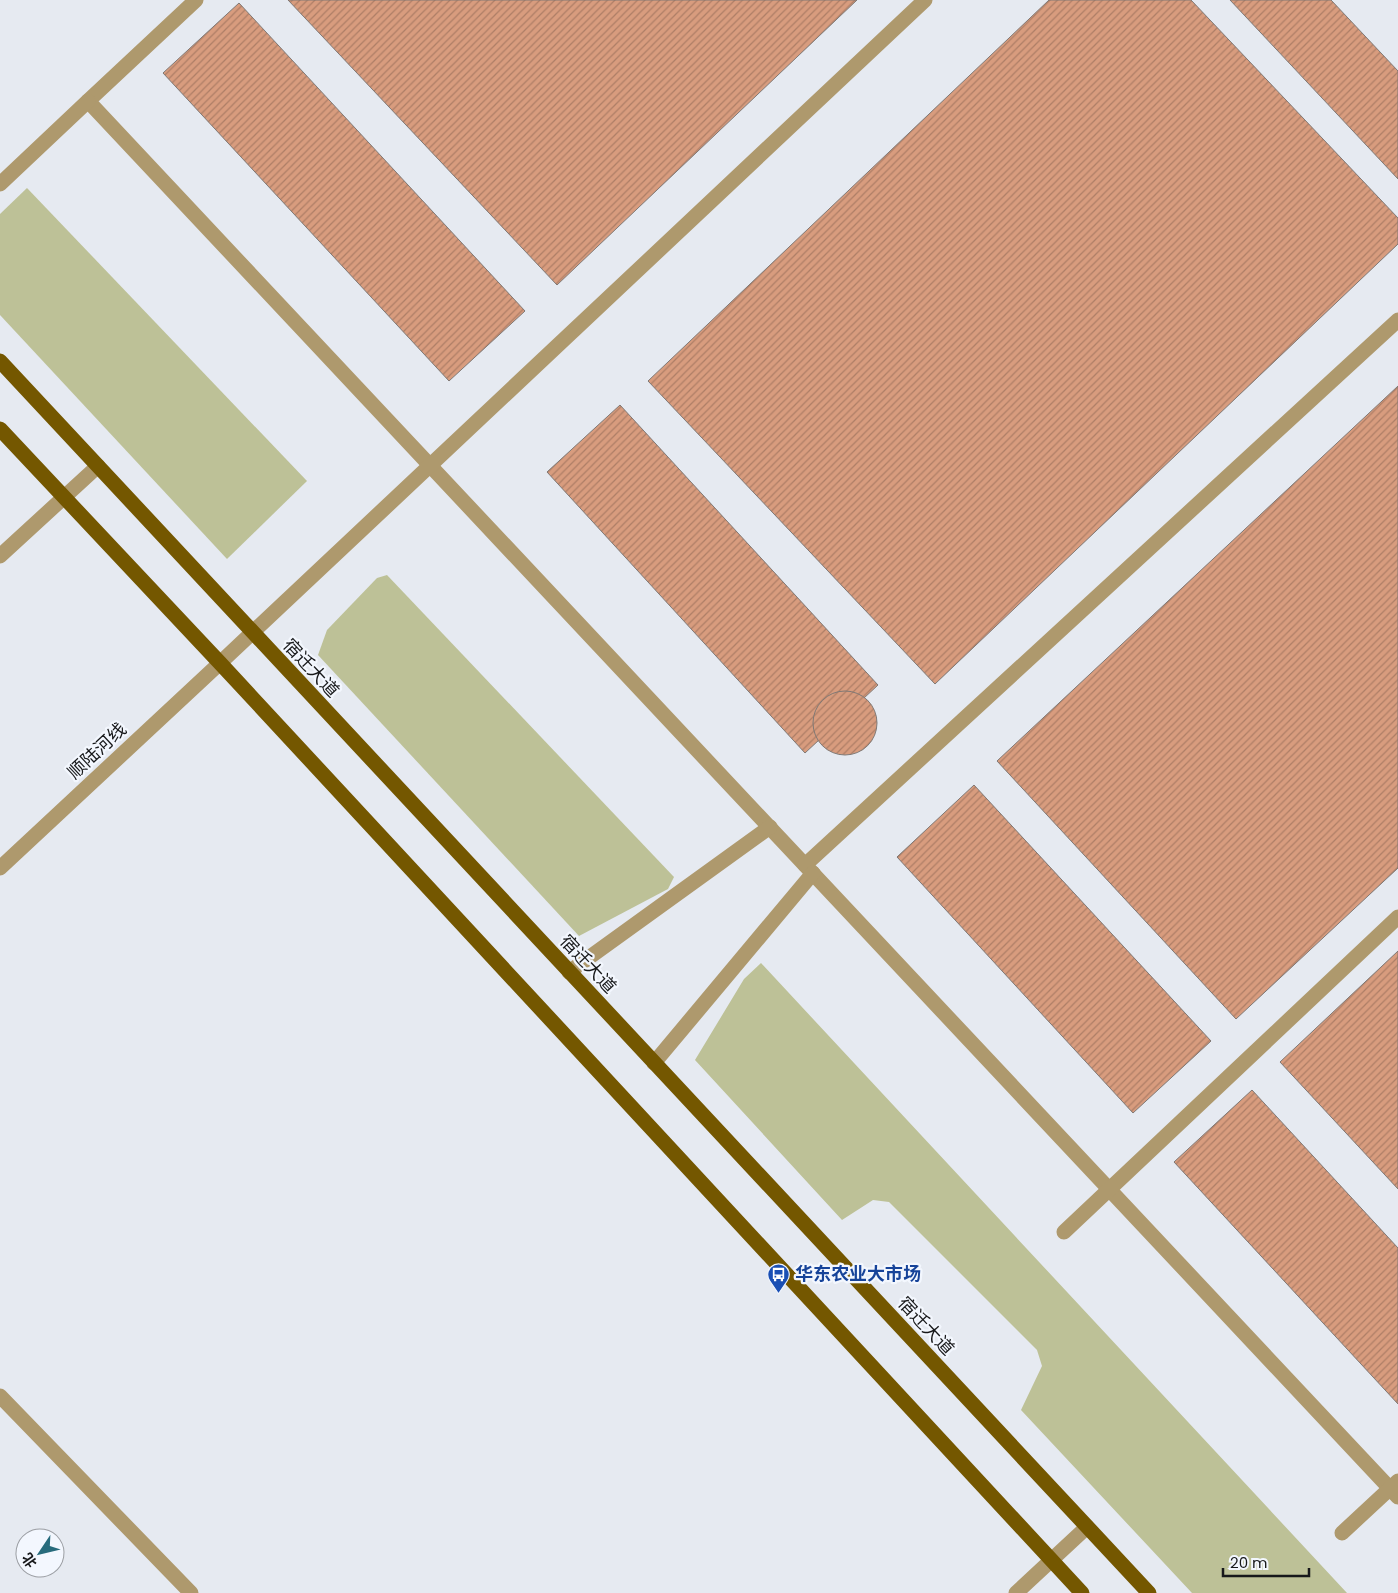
<svg xmlns="http://www.w3.org/2000/svg" width="1398" height="1593" viewBox="0 0 1398 1593" font-family="Poppins,'Noto Sans SC',sans-serif">
<style>
.grass{fill:#bdc197}
.building{fill:url(#building-hatch);stroke:#807975}
.lines{fill:none;stroke-linecap:round;stroke-linejoin:round}
.lane{stroke:#ae996d;stroke-width:15}
.street{stroke:#ae996d;stroke-width:15}
.primary{stroke:#745700;stroke-width:15}
.labels{text-anchor:middle;stroke-width:4.5;stroke-linejoin:round;paint-order:stroke}
.street-label{font-size:18px;fill:#17181a;stroke:#f3f7fe}
.transit-label{font-size:18px;font-weight:bold;fill:#164399;stroke:#f3f7fe;text-anchor:start}
</style>
<defs>
<pattern id="building-hatch" width="6" height="6" patternUnits="userSpaceOnUse" patternTransform="scale(1.25)"><rect width="6" height="6" fill="#d89c7e"/><path d="M-1 1l2-2M0 6l6-6M5 7l2-2" fill="none" stroke="#ae7e66"/></pattern>
</defs>
<rect width="100%" height="100%" fill="#e6eaf1"/>
<g class="grass">
<path d="M27 188 307 481 227 559 0 315V214Z"/>
<path d="M387 575 674 877 668 889 579 936 318 655 327 630 377 578Z"/>
<path d="M761 963 1347 1593H1192L1021 1410 1042 1366 1037 1350 889 1202 873 1200 842 1220 695 1060 744 979Z"/>
</g>
<g class="building">
<path d="M288 0H857L557 285Z"/>
<path d="M1049 0H1191L1398 218V244L935 684 648 381Z"/>
<path d="M1230 0H1331L1398 71V179Z"/>
<path d="M239 3 525 311 449 381 163 73Z"/>
<path d="M1398 386V868L1236 1019 997 761Z"/>
<path d="M620 405 878 685 805 753 547 472Z"/>
<circle cx="845" cy="723" r="32"/>
<path d="M974 785 1211 1041 1133 1113 897 857Z"/>
<path d="M1398 951V1189L1280 1062Z"/>
<path d="M1252 1090 1398 1248V1404L1174 1162Z"/>
</g>
<g class="lines">
<g class="lane">
<path d="M196 0 88 101 1398 1497"/>
<path d="M0 184 88 101"/>
<path d="M0 556 98 466"/>
<path d="M220 663 925 0"/>
<path d="M805 865 1398 320"/>
<path d="M569 972 770 827"/>
<path d="M654 1063 813 873"/>
<path d="M1064 1232 1398 917"/>
<path d="M0 1396 191 1593"/>
<path d="M1342 1533 1398 1481"/>
<path d="M1016 1593 1087 1527"/>
</g>
<path class="street" d="M0 868 220 663"/>
<g class="primary">
<path d="M0 361 1149 1593"/>
<path d="M0 429 220 663 1082 1593"/>
</g>
</g>
<defs>
<symbol id="bus-pin" viewBox="-11 -11 22 30"><path d="M0 17L-7.5 6A9.5 9.5 0 1 1 7.5 6Z" fill="#1a4fb4" stroke="#f3f7fe"/><path d="M-5-6H5V4H4V6H2V4H-2V6H-4V4H-5ZM-3.5-4V0h7V-4ZM-3.5 1.2v1.5H-2V1.2ZM2 1.2v1.5H3.5V1.2Z" fill="#fff"/></symbol>
</defs>
<g fill-rule="evenodd">
<use href="#bus-pin" x="766" y="1262" width="25" height="34"/>
</g>
<g class="labels">
<g class="street-label">
<text transform="translate(311 668) rotate(47)" y="6">宿迁大道</text>
<text transform="translate(97 751) rotate(-43)" y="6">顺陆河线</text>
<text transform="translate(588 964) rotate(47)" y="6">宿迁大道</text>
<text transform="translate(926 1326) rotate(47)" y="6">宿迁大道</text>
</g>
<g class="transit-label">
<text x="795" y="1280">华东农业大市场</text>
</g>
</g>
<g transform="translate(40 1553) rotate(235)"><circle r="24" fill="#f3f7fe" stroke="#9b9ea3"/>
<path d="M0-4L9 19L0 12L-9 19Z" fill="#276b7c"/>
<text y="-8" font-size="14" font-weight="bold" text-anchor="middle" fill="#17181a">北</text>
</g>
<path d="M1223 1568v8h86v-8" fill="none" stroke="#17181a" stroke-width="2.5"/>
<text x="1230" y="1568" font-size="15" fill="#17181a" stroke="#f3f7fe" stroke-width="4" paint-order="stroke">20 m</text>
</svg>
